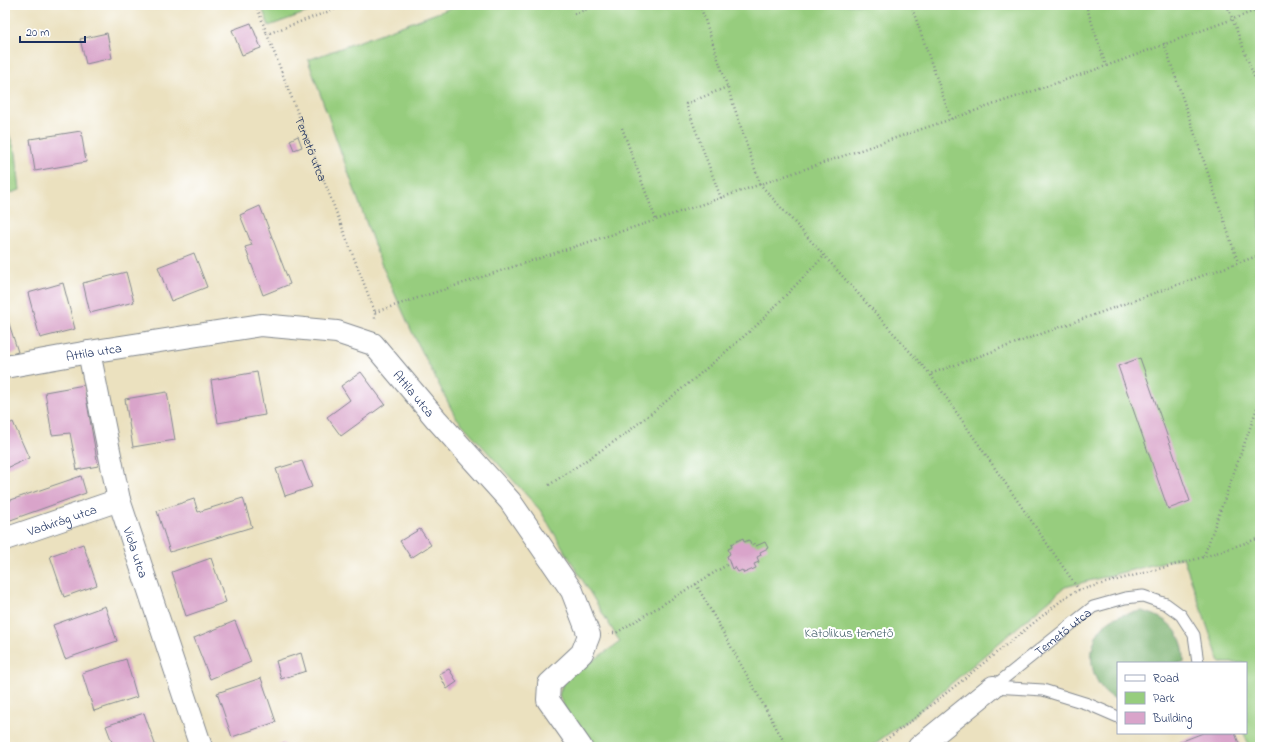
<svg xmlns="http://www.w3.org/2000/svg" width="1265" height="752" viewBox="0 0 1265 752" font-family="'Indie Flower',sans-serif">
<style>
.green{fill:#97cd7e;stroke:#597e6e}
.forest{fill:#79b06d;stroke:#4a7066}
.building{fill:#d9a4ca}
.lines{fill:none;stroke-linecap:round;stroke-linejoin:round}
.lane-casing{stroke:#83888e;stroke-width:13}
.street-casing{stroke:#83888e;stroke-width:24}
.path{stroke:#83888e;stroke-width:2.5;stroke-dasharray:1 3;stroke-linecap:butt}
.lane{stroke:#fff;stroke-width:11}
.street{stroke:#fff;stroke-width:22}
.labels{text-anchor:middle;stroke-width:4;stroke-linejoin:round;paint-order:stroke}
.street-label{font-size:13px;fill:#1b2f5e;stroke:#fff}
.park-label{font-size:13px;fill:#405e68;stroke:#fff}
</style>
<rect width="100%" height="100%" fill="#fff"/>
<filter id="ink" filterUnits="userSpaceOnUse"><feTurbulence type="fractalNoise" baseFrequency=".025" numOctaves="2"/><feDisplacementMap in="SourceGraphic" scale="8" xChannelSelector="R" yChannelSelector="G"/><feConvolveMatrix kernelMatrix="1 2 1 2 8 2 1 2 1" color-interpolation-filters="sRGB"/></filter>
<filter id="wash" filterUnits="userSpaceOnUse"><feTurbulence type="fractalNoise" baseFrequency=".012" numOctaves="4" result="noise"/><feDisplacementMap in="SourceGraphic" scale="16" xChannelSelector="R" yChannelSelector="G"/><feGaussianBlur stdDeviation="0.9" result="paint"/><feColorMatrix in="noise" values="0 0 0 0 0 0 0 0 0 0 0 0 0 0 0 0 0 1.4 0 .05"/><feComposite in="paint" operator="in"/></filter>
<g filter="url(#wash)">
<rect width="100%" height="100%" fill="#ebe1bf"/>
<g class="green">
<path d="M261 5H327L269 26Z"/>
<path d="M459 5H1260V747H1249L1244 733H1246V663H1220L1183 557 1065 587 913 716 870 747H590L567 715 559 695 564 680 620 642 540 510 455 416 412 332 380 261 308 60Z"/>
<path d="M5 124 16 153 20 190 5 195Z"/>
</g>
<path class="forest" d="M1142 611C1169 618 1185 633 1184 663H1118V700C1086 687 1082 637 1112 619 1122 614 1131 613 1142 611Z"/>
<g id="blocks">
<g class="building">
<path d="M251 23 261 48 242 55 232 30Z"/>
<path d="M107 33 112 58 86 64 80 39Z"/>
<path d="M81 131 86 162 35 171 30 139Z"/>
<path d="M298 136 302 147 294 150 290 140Z"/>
<path d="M260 206 290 284 263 295 245 247 252 245 240 215Z"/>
<path d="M194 253 207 287 171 301 158 267Z"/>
<path d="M126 272 134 302 90 313 83 283Z"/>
<path d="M63 283 75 329 40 338 28 293Z"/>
<path d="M5 311 18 352 5 356Z"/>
<path d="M1140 358 1190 501 1168 509 1118 366Z"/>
<path d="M257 372 265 415 218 423 211 380Z"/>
<path d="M361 372 385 404 341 436 327 417 350 400 341 386Z"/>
<path d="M84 385 98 466 77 470 70 433 52 435 45 392Z"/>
<path d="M167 392 175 440 133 447 125 399Z"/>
<path d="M13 422 29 458 5 469V426Z"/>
<path d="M302 461 312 487 285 496 276 469Z"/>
<path d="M81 476 86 493 5 522V502Z"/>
<path d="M243 498 252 527 170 552 157 511 194 499 198 512Z"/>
<path d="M420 529 431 545 411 558 400 541Z"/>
<path d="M743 538 744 542 749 540 751 545 755 543 756 546 765 542 768 548 760 552 761 555 757 557 759 562 754 564 756 568 744 573 742 570 738 572 735 567 732 569 727 556 730 554 728 549 732 547 731 544Z"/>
<path d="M83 544 97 585 64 597 50 556Z"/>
<path d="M211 558 226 602 186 616 172 572Z"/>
<path d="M105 606 117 641 65 659 53 625Z"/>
<path d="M235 621 251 662 210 679 194 638Z"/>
<path d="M301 653 306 671 281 679 276 661Z"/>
<path d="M126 659 137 697 94 711 82 673Z"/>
<path d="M449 669 457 682 447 689 439 674Z"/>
<path d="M261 678 276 722 232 737 217 693Z"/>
<path d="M144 713 156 747H114L106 726Z"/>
<path d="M1203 733H1235L1240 746 1167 747Z"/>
<path d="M284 743 285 747H272Z"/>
</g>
</g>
</g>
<g filter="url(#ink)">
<use href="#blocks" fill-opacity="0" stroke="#83888e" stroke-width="1"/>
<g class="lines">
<defs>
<g id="lane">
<path id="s2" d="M993 687 1093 607 1125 598 1143 596 1166 604 1181 615 1194 635 1198 663"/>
<path d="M993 687 1043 690 1088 704 1118 717"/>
</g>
<g id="street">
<path id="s3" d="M89 352 119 500 201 747"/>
<path id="s4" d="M5 367 89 352 261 325 337 332 373 344 436 419 510 501 572 591 589 635 582 653 549 684 548 700 581 747"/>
<path id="s5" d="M5 539 119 500"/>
<path d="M919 747 993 687"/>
</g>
</defs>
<use href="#lane" class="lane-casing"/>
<use href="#street" class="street-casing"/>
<g class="path">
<path d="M256 5 267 34"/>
<path id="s1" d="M346 5 267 34 375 312V321"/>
<path d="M700 5 760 184 930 374"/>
<path d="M911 5 951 119"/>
<path d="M1086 5 1106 66"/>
<path d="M1227 5 1260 92"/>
<path d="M574 14 598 5"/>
<path d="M1164 43 1238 262"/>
<path d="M622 128 656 220"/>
<path d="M721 198 686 104 727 87"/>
<path d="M375 312 656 220 1106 66 1260 9"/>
<path d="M549 485 624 435 694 379 756 326 824 256"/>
<path d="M1204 556 1260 400"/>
<path d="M696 584 787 747"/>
<path d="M1079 590 930 374 1260 255"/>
<path d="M609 633H616L730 563"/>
<path d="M876 747 914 719 1067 596 1079 590 1204 557 1260 538"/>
</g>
<use href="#lane" class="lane"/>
<use href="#street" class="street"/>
</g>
</g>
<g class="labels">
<g class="street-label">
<text dy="5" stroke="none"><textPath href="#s1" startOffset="207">Temető utca</textPath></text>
<text dy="5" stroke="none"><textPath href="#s4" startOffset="90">Attila utca</textPath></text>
<text dy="5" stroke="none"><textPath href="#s4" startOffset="438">Attila utca</textPath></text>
<text dy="5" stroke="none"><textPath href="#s5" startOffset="60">Vadvirág utca</textPath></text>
<text dy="5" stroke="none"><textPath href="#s3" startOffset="206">Viola utca</textPath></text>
<text dy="5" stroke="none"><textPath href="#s2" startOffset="89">Temető utca</textPath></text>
</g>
<g class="park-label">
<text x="849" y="637">Katolikus temető</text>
</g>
</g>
<rect width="1265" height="752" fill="none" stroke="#fff" stroke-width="20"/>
<rect x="1117" y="662" width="130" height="72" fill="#ffffff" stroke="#a4acbf"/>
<rect x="1125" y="675" width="20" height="6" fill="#ffffff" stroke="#a4acbf"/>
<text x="1153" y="682" font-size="12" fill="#1b2f5e">Road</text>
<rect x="1125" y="692" width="20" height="12" fill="#97cd7e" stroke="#a4acbf"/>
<text x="1153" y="702" font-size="12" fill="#1b2f5e">Park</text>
<rect x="1125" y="712" width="20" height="12" fill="#d9a4ca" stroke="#a4acbf"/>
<text x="1153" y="722" font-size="12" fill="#1b2f5e">Building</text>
<path d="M20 36v6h65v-6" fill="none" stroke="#1b2f5e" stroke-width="2"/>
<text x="26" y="36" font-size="12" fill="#1b2f5e" stroke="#ffffff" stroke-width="3" paint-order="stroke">20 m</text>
</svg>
